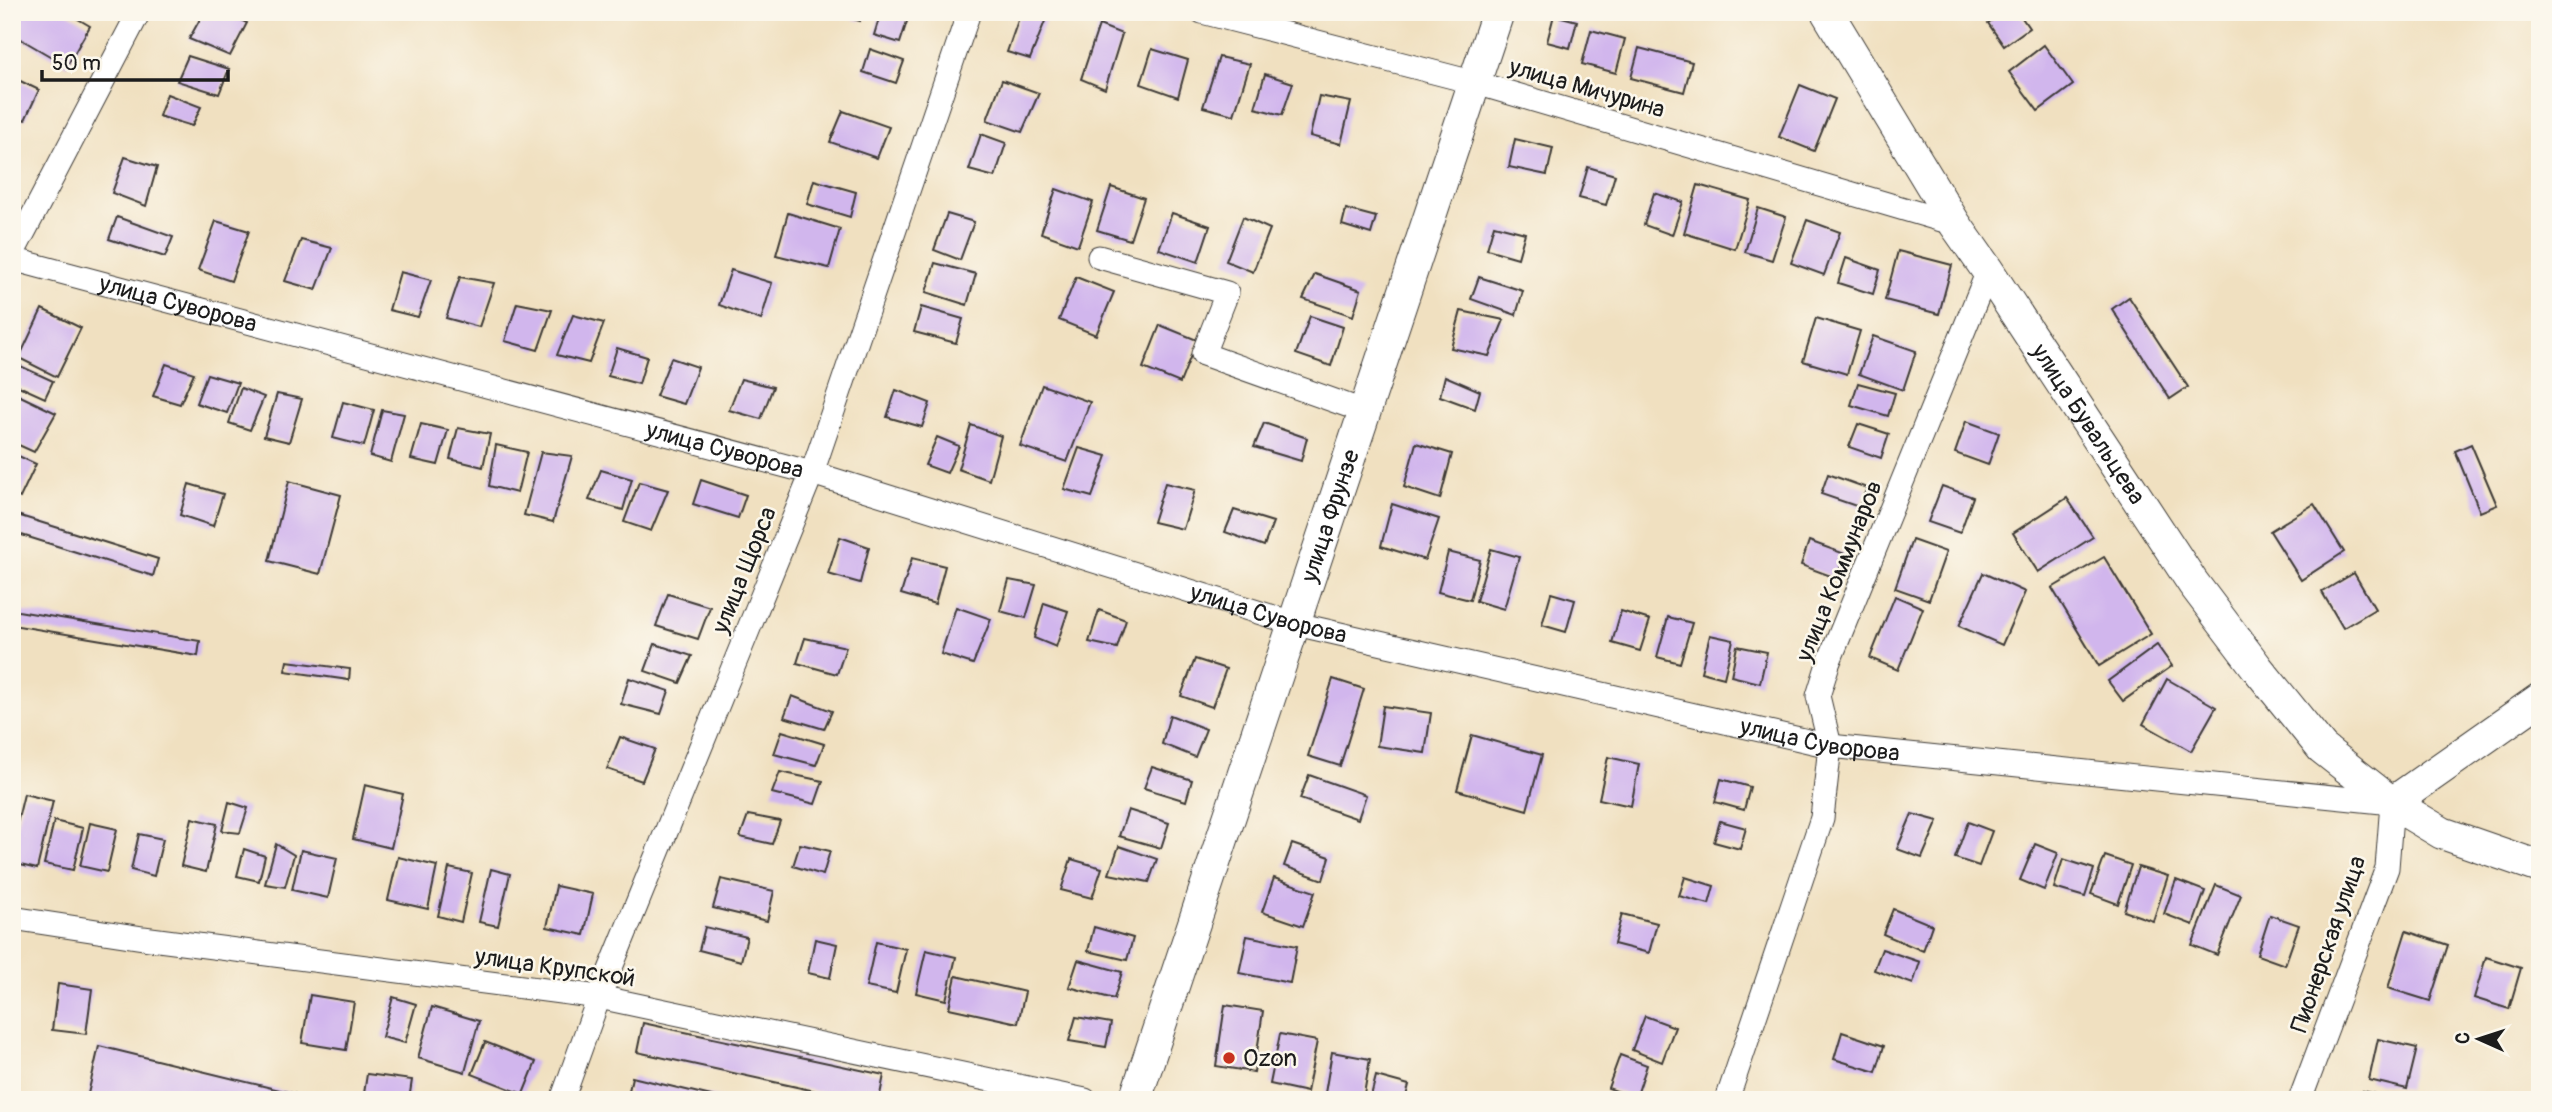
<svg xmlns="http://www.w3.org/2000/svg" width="2552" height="1112" viewBox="0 0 2552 1112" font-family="Pangolin,sans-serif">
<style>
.building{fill:#d1b6ed}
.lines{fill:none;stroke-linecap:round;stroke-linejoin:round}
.minor-casing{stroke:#3c3935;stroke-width:25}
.secondary-casing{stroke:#3c3935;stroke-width:34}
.minor{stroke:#fff;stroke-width:23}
.secondary{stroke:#fff;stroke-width:32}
.poi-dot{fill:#c8321e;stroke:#fbf7ec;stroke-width:2.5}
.labels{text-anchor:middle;stroke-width:5;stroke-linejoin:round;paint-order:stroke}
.street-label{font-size:24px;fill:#1c1c1c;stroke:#fbf7ec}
.poi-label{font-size:24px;fill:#1c1c1c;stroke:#fbf7ec;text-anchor:start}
</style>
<rect width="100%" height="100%" fill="#fbf7ec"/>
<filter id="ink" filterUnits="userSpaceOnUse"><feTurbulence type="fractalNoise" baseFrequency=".0143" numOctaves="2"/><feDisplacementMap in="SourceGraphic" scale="14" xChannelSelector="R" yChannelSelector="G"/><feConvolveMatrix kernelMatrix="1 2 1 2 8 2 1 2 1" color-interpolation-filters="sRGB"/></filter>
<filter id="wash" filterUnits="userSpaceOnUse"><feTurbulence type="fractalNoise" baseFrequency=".00686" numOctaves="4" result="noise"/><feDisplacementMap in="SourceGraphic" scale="28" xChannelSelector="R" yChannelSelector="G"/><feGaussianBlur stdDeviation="1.57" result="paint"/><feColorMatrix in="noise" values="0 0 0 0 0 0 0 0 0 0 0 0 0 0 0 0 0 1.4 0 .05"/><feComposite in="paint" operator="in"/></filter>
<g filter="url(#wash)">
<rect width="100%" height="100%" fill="#f0e0c0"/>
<g id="blocks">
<g class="building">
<path d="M22 12H66L90 26 67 66 12 34V30Z"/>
<path d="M204 12H224L247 23 230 56 189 39Z"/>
<path d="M830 12H862L860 21Z"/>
<path d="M881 12H910L900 43 874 35Z"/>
<path d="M1021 12H1035L1047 16 1030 59 1007 52Z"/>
<path d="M2003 12H2018L2029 28 2004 46 1988 23Z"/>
<path d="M1554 15 1577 21 1570 48 1547 42Z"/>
<path d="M1099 25 1122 34 1105 89 1081 79Z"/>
<path d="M1591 30 1625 39 1616 73 1582 64Z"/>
<path d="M2044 45 2073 85 2038 111 2009 72Z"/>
<path d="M1639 48 1692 62 1684 92 1631 78Z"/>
<path d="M870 49 904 61 896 83 863 72Z"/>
<path d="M1152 49 1188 60 1178 97 1141 84Z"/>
<path d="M188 56 229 69 219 94 177 81Z"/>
<path d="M1219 57 1250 64 1234 115 1203 107Z"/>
<path d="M1265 74 1293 83 1282 115 1255 108Z"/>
<path d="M12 77 39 90 25 120 12 114Z"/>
<path d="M1002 80 1039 93 1022 132 987 120Z"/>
<path d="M1800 85 1835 99 1814 151 1779 137Z"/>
<path d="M167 94 201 107 192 126 159 116Z"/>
<path d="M1319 96 1351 102 1341 144 1310 136Z"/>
<path d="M843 111 889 127 877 158 830 142Z"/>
<path d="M12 121 22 126 12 148Z"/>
<path d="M981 134 1006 143 995 177 969 170Z"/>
<path d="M1515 139 1553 148 1547 175 1509 167Z"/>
<path d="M125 157 157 167 146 206 112 193Z"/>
<path d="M1588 167 1615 175 1606 205 1579 198Z"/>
<path d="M814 180 856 192 850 217 807 204Z"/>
<path d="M1698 185 1750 200 1735 249 1684 233Z"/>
<path d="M1111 187 1144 198 1130 240 1097 230Z"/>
<path d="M1056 189 1093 202 1078 246 1041 233Z"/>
<path d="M1654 193 1683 202 1672 235 1644 225Z"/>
<path d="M1758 208 1786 217 1772 260 1745 252Z"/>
<path d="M1346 209 1376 217 1371 234 1342 225Z"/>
<path d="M788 213 840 229 829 268 776 255Z"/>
<path d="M1172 213 1210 226 1198 262 1159 249Z"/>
<path d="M947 214 974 222 960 260 934 250Z"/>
<path d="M117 217 173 237 165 257 109 239Z"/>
<path d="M1243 217 1270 229 1253 272 1226 261Z"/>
<path d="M1807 220 1840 232 1824 275 1791 263Z"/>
<path d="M216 221 249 231 231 281 198 270Z"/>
<path d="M1494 225 1525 233 1518 258 1487 249Z"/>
<path d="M301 240 332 248 316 290 285 281Z"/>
<path d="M1898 251 1952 265 1939 314 1885 300Z"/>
<path d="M1846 258 1880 270 1873 294 1838 283Z"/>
<path d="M935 263 976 274 967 305 926 292Z"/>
<path d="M731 270 772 283 761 320 719 305Z"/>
<path d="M400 272 431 280 418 317 389 310Z"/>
<path d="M1315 274 1361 290 1353 316 1303 299Z"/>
<path d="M460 277 494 283 479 327 446 318Z"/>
<path d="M1076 277 1114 292 1096 335 1059 320Z"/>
<path d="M1479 277 1523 291 1516 315 1471 299Z"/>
<path d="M2129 297 2188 387 2170 399 2112 309Z"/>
<path d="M517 303 552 310 538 350 505 341Z"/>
<path d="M921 307 963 319 956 343 914 332Z"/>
<path d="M42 309 81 328 57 377 19 358Z"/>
<path d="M1461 311 1504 320 1489 356 1451 348Z"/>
<path d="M573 315 604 323 589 363 557 355Z"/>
<path d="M1310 316 1343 327 1331 366 1296 354Z"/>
<path d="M1816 318 1860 331 1847 374 1803 361Z"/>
<path d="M1160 325 1197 340 1180 383 1143 368Z"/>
<path d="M1873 336 1916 351 1903 390 1859 374Z"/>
<path d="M617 348 647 357 639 384 608 376Z"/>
<path d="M671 358 698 367 684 404 656 396Z"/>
<path d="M16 364 53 381 45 398 12 383V370Z"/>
<path d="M166 364 194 373 180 404 153 396Z"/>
<path d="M207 374 238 383 227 413 196 403Z"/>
<path d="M1445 376 1480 391 1475 409 1440 396Z"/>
<path d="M741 379 773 387 761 419 729 410Z"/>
<path d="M1858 383 1895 393 1888 416 1851 405Z"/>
<path d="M1042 385 1090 402 1067 462 1020 446Z"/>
<path d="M241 388 264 397 250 430 229 423Z"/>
<path d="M896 390 930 403 922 427 887 417Z"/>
<path d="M12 392 56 413 34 452 12 442Z"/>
<path d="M277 394 302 399 289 442 264 436Z"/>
<path d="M343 402 374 410 364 446 333 438Z"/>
<path d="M382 410 404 414 391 462 370 456Z"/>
<path d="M1966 421 1999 433 1988 465 1955 453Z"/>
<path d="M1264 423 1307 438 1301 461 1254 447Z"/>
<path d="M421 424 448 430 438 465 411 459Z"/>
<path d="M1858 424 1889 434 1881 458 1849 447Z"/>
<path d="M971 425 1001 436 989 480 958 469Z"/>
<path d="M458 428 490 434 483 467 450 459Z"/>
<path d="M937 437 959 446 947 473 925 465Z"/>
<path d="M1416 443 1452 454 1440 499 1404 487Z"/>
<path d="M2471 444 2497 505 2480 512 2455 451Z"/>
<path d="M496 445 527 452 517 493 489 486Z"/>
<path d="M1079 448 1107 456 1092 497 1064 489Z"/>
<path d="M541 452 572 456 553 522 524 515Z"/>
<path d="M12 453 36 464 20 498 12 494Z"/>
<path d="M601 470 632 479 623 510 589 500Z"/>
<path d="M1828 474 1867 488 1859 507 1821 494Z"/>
<path d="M701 480 746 495 738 518 693 504Z"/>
<path d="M289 481 341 495 320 574 269 561Z"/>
<path d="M639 482 668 490 651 531 624 522Z"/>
<path d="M1165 483 1195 490 1183 529 1153 522Z"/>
<path d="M189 484 223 494 213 526 180 515Z"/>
<path d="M1942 486 1973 497 1960 533 1928 522Z"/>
<path d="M2067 498 2093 537 2038 572 2013 533Z"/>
<path d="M1392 504 1439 519 1425 560 1381 546Z"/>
<path d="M2314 504 2344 552 2301 580 2270 531Z"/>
<path d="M1234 510 1273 522 1264 546 1225 532Z"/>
<path d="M14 514 158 559 153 576 12 532Z"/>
<path d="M840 537 869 547 860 583 828 574Z"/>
<path d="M1912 540 1946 552 1929 600 1895 588Z"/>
<path d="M1809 541 1845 554 1836 578 1801 565Z"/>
<path d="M1491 549 1519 557 1504 609 1476 601Z"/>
<path d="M1448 552 1480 560 1470 600 1438 592Z"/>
<path d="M2104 557 2151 634 2099 666 2052 588Z"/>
<path d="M912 558 945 566 935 604 901 594Z"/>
<path d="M1983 573 2025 592 2002 645 1959 626Z"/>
<path d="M2354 573 2375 609 2343 628 2322 592Z"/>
<path d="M1009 580 1036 585 1026 618 1000 611Z"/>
<path d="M1551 593 1575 600 1566 632 1542 625Z"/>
<path d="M668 594 710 607 698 639 656 626Z"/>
<path d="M1895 596 1923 608 1898 670 1870 658Z"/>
<path d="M1044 603 1068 611 1056 647 1034 638Z"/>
<path d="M956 607 991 619 973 664 941 654Z"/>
<path d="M12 610 200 641 198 656 12 625Z"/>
<path d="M1099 610 1126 620 1117 648 1089 642Z"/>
<path d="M1621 611 1650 620 1640 651 1612 643Z"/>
<path d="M1668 617 1692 623 1680 663 1657 657Z"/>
<path d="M1710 635 1733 640 1724 678 1701 672Z"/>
<path d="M805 638 846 647 837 674 797 663Z"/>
<path d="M655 644 692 656 680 683 645 671Z"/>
<path d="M2157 645 2172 666 2123 701 2108 681Z"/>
<path d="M1737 646 1767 652 1760 683 1731 676Z"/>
<path d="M1195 659 1226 669 1212 707 1181 696Z"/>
<path d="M287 661 350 669 349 680 285 671Z"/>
<path d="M629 678 669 691 661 714 621 704Z"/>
<path d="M1333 679 1364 689 1340 766 1308 756Z"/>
<path d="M2167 679 2216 707 2191 751 2143 724Z"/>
<path d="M792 696 832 711 824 729 784 717Z"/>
<path d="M1383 706 1431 713 1425 753 1377 746Z"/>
<path d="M1170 715 1206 729 1195 757 1162 744Z"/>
<path d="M782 731 824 744 816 765 774 754Z"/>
<path d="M1472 735 1542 755 1527 810 1457 790Z"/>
<path d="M620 737 655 749 642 781 607 769Z"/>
<path d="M1608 757 1639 764 1631 806 1599 799Z"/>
<path d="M1152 767 1192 780 1186 801 1144 788Z"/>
<path d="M780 772 823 781 815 804 772 793Z"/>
<path d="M1309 775 1366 795 1358 819 1300 799Z"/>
<path d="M1721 779 1750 787 1744 810 1715 802Z"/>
<path d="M365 785 403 794 391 848 353 839Z"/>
<path d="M24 794 53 801 37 869 12 863V844Z"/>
<path d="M229 802 248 808 240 833 222 831Z"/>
<path d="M1128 810 1169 823 1161 848 1119 836Z"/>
<path d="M1912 814 1938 821 1922 858 1897 849Z"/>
<path d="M748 815 780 821 772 844 740 837Z"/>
<path d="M192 818 217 824 206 872 181 866Z"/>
<path d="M54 821 83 828 73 870 44 864Z"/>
<path d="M1720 821 1746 828 1740 849 1714 842Z"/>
<path d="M1968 822 1992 831 1979 866 1955 858Z"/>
<path d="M90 823 117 829 107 872 80 866Z"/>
<path d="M139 834 163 839 154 876 131 870Z"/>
<path d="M276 844 294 855 285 887 265 884Z"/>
<path d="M800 844 830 851 823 875 793 866Z"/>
<path d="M1292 844 1330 857 1323 880 1284 866Z"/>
<path d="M2035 844 2058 853 2044 890 2020 880Z"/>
<path d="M1119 846 1157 859 1149 882 1109 874Z"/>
<path d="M244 849 265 856 259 881 237 876Z"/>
<path d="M301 850 337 858 328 898 292 890Z"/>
<path d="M2105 856 2131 865 2118 904 2091 894Z"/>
<path d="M398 857 437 866 428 909 388 900Z"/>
<path d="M1071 859 1102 868 1092 898 1061 890Z"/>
<path d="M2063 859 2094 869 2085 897 2054 888Z"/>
<path d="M2138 867 2168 876 2153 921 2124 911Z"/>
<path d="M449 868 472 873 461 922 438 916Z"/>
<path d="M491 869 510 874 498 926 479 922Z"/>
<path d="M1685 877 1714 886 1709 904 1679 896Z"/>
<path d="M1274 878 1315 892 1303 926 1262 912Z"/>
<path d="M721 879 774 891 767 921 713 908Z"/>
<path d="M2176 880 2205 891 2193 925 2164 914Z"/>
<path d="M2216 885 2241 895 2217 955 2192 945Z"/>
<path d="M556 886 593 894 584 935 547 927Z"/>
<path d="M1893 909 1932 925 1923 951 1883 934Z"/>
<path d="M1622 914 1657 923 1649 953 1614 944Z"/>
<path d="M2270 915 2299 925 2285 965 2257 955Z"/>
<path d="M705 927 747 937 741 961 699 950Z"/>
<path d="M1094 927 1133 938 1127 960 1088 951Z"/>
<path d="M2406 931 2448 945 2430 1001 2388 988Z"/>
<path d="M1247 936 1297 946 1290 983 1239 973Z"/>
<path d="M815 939 837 944 830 978 808 973Z"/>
<path d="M876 942 906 949 896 993 866 987Z"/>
<path d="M1882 949 1920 962 1913 984 1874 970Z"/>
<path d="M926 950 956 957 946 1000 916 993Z"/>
<path d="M2486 957 2521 968 2509 1009 2474 998Z"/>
<path d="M1078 960 1122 972 1114 999 1069 987Z"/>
<path d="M956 976 1025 992 1018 1023 949 1008Z"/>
<path d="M58 984 92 989 86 1034 52 1030Z"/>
<path d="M310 995 354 1002 346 1050 302 1043Z"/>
<path d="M393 997 416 1004 405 1043 382 1037Z"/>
<path d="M1225 1005 1263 1011 1254 1072 1216 1066Z"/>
<path d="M432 1007 479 1021 465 1072 418 1058Z"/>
<path d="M1645 1016 1675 1027 1662 1062 1632 1050Z"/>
<path d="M1076 1017 1111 1023 1106 1047 1069 1041Z"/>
<path d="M643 1023 884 1075 879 1100H856L637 1052Z"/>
<path d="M1842 1032 1884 1046 1876 1072 1834 1059Z"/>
<path d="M1280 1034 1317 1041 1307 1092 1270 1084Z"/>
<path d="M2378 1039 2417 1048 2407 1089 2369 1080Z"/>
<path d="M485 1042 536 1062 523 1094 472 1074Z"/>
<path d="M99 1046 296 1094 294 1100H111L88 1094Z"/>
<path d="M1332 1052 1370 1059 1363 1100 1324 1099Z"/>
<path d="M1620 1055 1647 1065 1636 1098 1608 1088Z"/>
<path d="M367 1074 412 1080 409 1100H363Z"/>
<path d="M1376 1076 1409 1085 1405 1100H1370Z"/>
<path d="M632 1077 724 1099V1100H627Z"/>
<path d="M2362 1091 2396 1099V1100H2360Z"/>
</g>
</g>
</g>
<g filter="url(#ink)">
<use href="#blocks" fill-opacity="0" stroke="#3c3935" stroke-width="2"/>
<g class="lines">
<defs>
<g id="minor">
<path d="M1202 12 1476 83 1955 224"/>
<path d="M12 255 139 12"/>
<path d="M1099 257 1227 293 1203 354 1366 412"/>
<path id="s1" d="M12 259 812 473 1296 624 1830 746 2392 803 2387 868 2300 1100"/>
<path d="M12 918 143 938 599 997 1085 1100"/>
<path d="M562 1100 599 997 812 473 969 12"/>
<path d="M1727 1100 1822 818 1830 746 1818 696 1828 664 1988 271"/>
</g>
<g id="secondary">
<path id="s2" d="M1827 12 1955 224 1988 271 2193 583 2258 669 2322 748 2392 803 2442 833 2540 867"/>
<path d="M2392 803 2540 699"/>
<path id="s3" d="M1135 1100 1498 12"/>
</g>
</defs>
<use href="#minor" class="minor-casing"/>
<use href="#secondary" class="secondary-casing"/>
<use href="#minor" class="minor"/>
<use href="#secondary" class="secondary"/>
</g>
</g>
<circle class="poi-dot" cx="1229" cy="1058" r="7"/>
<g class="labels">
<g class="street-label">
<text transform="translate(1587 88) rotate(16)" y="8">улица Мичурина</text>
<text dy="8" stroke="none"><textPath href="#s1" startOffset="172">улица Суворова</textPath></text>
<text dy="8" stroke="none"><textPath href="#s2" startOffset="488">улица Бувальцева</textPath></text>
<text dy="8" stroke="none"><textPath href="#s1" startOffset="738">улица Суворова</textPath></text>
<text dy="8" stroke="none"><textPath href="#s3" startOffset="616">улица Фрунзе</textPath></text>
<text transform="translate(744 570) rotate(-68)" y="8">улица Щорса</text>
<text transform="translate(1839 571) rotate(-68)" y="8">улица Коммунаров</text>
<text dy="8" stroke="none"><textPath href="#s1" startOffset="1306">улица Суворова</textPath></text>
<text dy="8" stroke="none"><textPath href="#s1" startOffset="1872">улица Суворова</textPath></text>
<text transform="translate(2328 944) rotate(-71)" y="8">Пионерская улица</text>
<text transform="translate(555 967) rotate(8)" y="8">улица Крупской</text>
</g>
<g class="poi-label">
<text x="1243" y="1066">Ozon</text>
</g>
</g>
<rect width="2552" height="1112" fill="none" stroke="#fbf7ec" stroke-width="42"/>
<g transform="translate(2479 1039) rotate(273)" stroke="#fbf7ec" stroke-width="5" paint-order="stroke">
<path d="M0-5L12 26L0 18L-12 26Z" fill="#1c1c1c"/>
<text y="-10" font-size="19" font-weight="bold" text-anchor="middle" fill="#1c1c1c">С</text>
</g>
<path d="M42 70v10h186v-10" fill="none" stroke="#1c1c1c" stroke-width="3.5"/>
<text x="52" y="70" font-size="21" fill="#1c1c1c" stroke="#fbf7ec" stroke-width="5" paint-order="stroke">50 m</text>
</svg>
